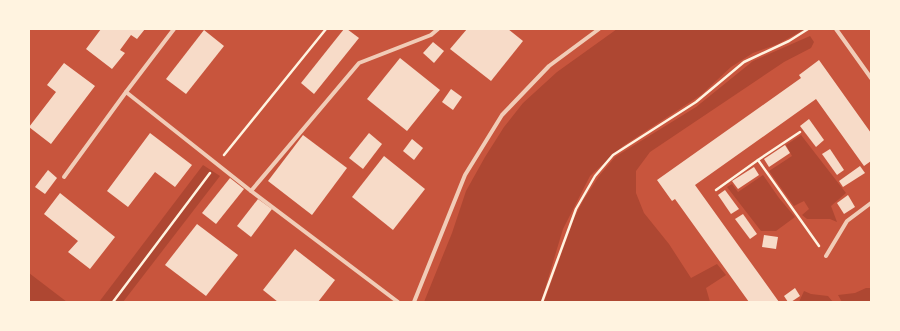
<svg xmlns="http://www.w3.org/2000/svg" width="900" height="331" viewBox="0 0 900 331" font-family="'Roboto Condensed',sans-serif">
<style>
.green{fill:#ae4732}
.building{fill:#f7dbc8}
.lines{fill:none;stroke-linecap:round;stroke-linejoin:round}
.path{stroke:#fff3e0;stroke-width:2.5}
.minor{stroke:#f1ccb7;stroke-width:4}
</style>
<rect width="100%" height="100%" fill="#c8553d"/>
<g class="green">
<path d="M617 29H805L778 44 753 53 731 67 701 95 623 146 590 176 563 229 541 302H424L452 233 466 191 485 157 504 127 523 103 557 72Z"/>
<path d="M810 36 814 42 811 48 784 62 650 152 636 171V193L644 213 669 244 691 278 717 264 726 275 706 288 710 302H544L575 216 584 199 599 176 615 157 696 107 753 61Z"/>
<path d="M801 135 846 193 831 206 837 222 830 219H807L802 215 809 209 804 201 794 206 769 171 792 156 786 145Z"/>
<path d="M203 165 220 176 123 302H99Z"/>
<path d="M763 175 779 198 795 217 776 231H761L727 187 732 184 738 192Z"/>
<path d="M29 273 67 302H29Z"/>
<path d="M866 288H871V302H842L838 295 855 293Z"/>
<path d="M804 291 811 294 828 296 833 302H799Z"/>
</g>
<g class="building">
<path d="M101 29H145L137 39 131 35 120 50 125 53 112 69 86 49Z"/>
<path d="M344 29H347L359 38 314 94 301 83Z"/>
<path d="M467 29H508L523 41 491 81 450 49Z"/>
<path d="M204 30 224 46 186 94 166 79Z"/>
<path d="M433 42 444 51 434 63 423 53Z"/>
<path d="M400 58 440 90 407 131 367 99Z"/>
<path d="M819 60 871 133V161L864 166 816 99 695 185 779 302H749L675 199 672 201 657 180 801 78 799 75Z"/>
<path d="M64 63 95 86 51 144 29 127 56 92 47 85Z"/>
<path d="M451 89 462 97 453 110 442 102Z"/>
<path d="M809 119 824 140 816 147 800 126Z"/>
<path d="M150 133 192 165 175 187 155 172 128 207 107 191Z"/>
<path d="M369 133 382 144 363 169 349 158Z"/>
<path d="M303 135 347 168 312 215 268 181Z"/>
<path d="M412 139 423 148 414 160 403 151Z"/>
<path d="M785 145 790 153 769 167 764 159Z"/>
<path d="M830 149 844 170 837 175 822 154Z"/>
<path d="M384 156 425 189 393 230 352 197Z"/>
<path d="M860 166 865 173 843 187 839 181Z"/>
<path d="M754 167 759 175 738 189 732 181Z"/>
<path d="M48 170 57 178 45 194 35 187Z"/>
<path d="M230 178 244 189 216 224 202 213Z"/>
<path d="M725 190 739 209 731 214 718 195Z"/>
<path d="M60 193 115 237 90 269 68 252 78 241 44 214Z"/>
<path d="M848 195 855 207 844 214 837 203Z"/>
<path d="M258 199 272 209 251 237 237 226Z"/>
<path d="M743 214 757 234 750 239 735 219Z"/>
<path d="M197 224 238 255 206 296 165 265Z"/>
<path d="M764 235 778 237 776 249 762 247Z"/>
<path d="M295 249 335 280 318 302H278L263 290Z"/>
<path d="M795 288 800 296 791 302H788L784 296Z"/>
</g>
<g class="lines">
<g class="path">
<path d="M800 132 758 160 819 246"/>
<path d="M224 155 326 29"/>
<path d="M716 190 758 160"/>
<path d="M113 302 210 173"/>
<path d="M542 302 576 209 595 176 613 155 696 102 744 62 789 41 808 29"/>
</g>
<g class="minor">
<path d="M836 29 871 78"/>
<path d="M126 92 251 191 398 302"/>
<path d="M64 177 126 92 174 29"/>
<path d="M251 191 359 63 431 35 438 29"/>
<path d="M826 256 847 221 871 203"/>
<path d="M414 302 465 175 502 115 549 66 599 29"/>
</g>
</g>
<rect width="900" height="331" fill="none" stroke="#fff3e0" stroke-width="60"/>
</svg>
